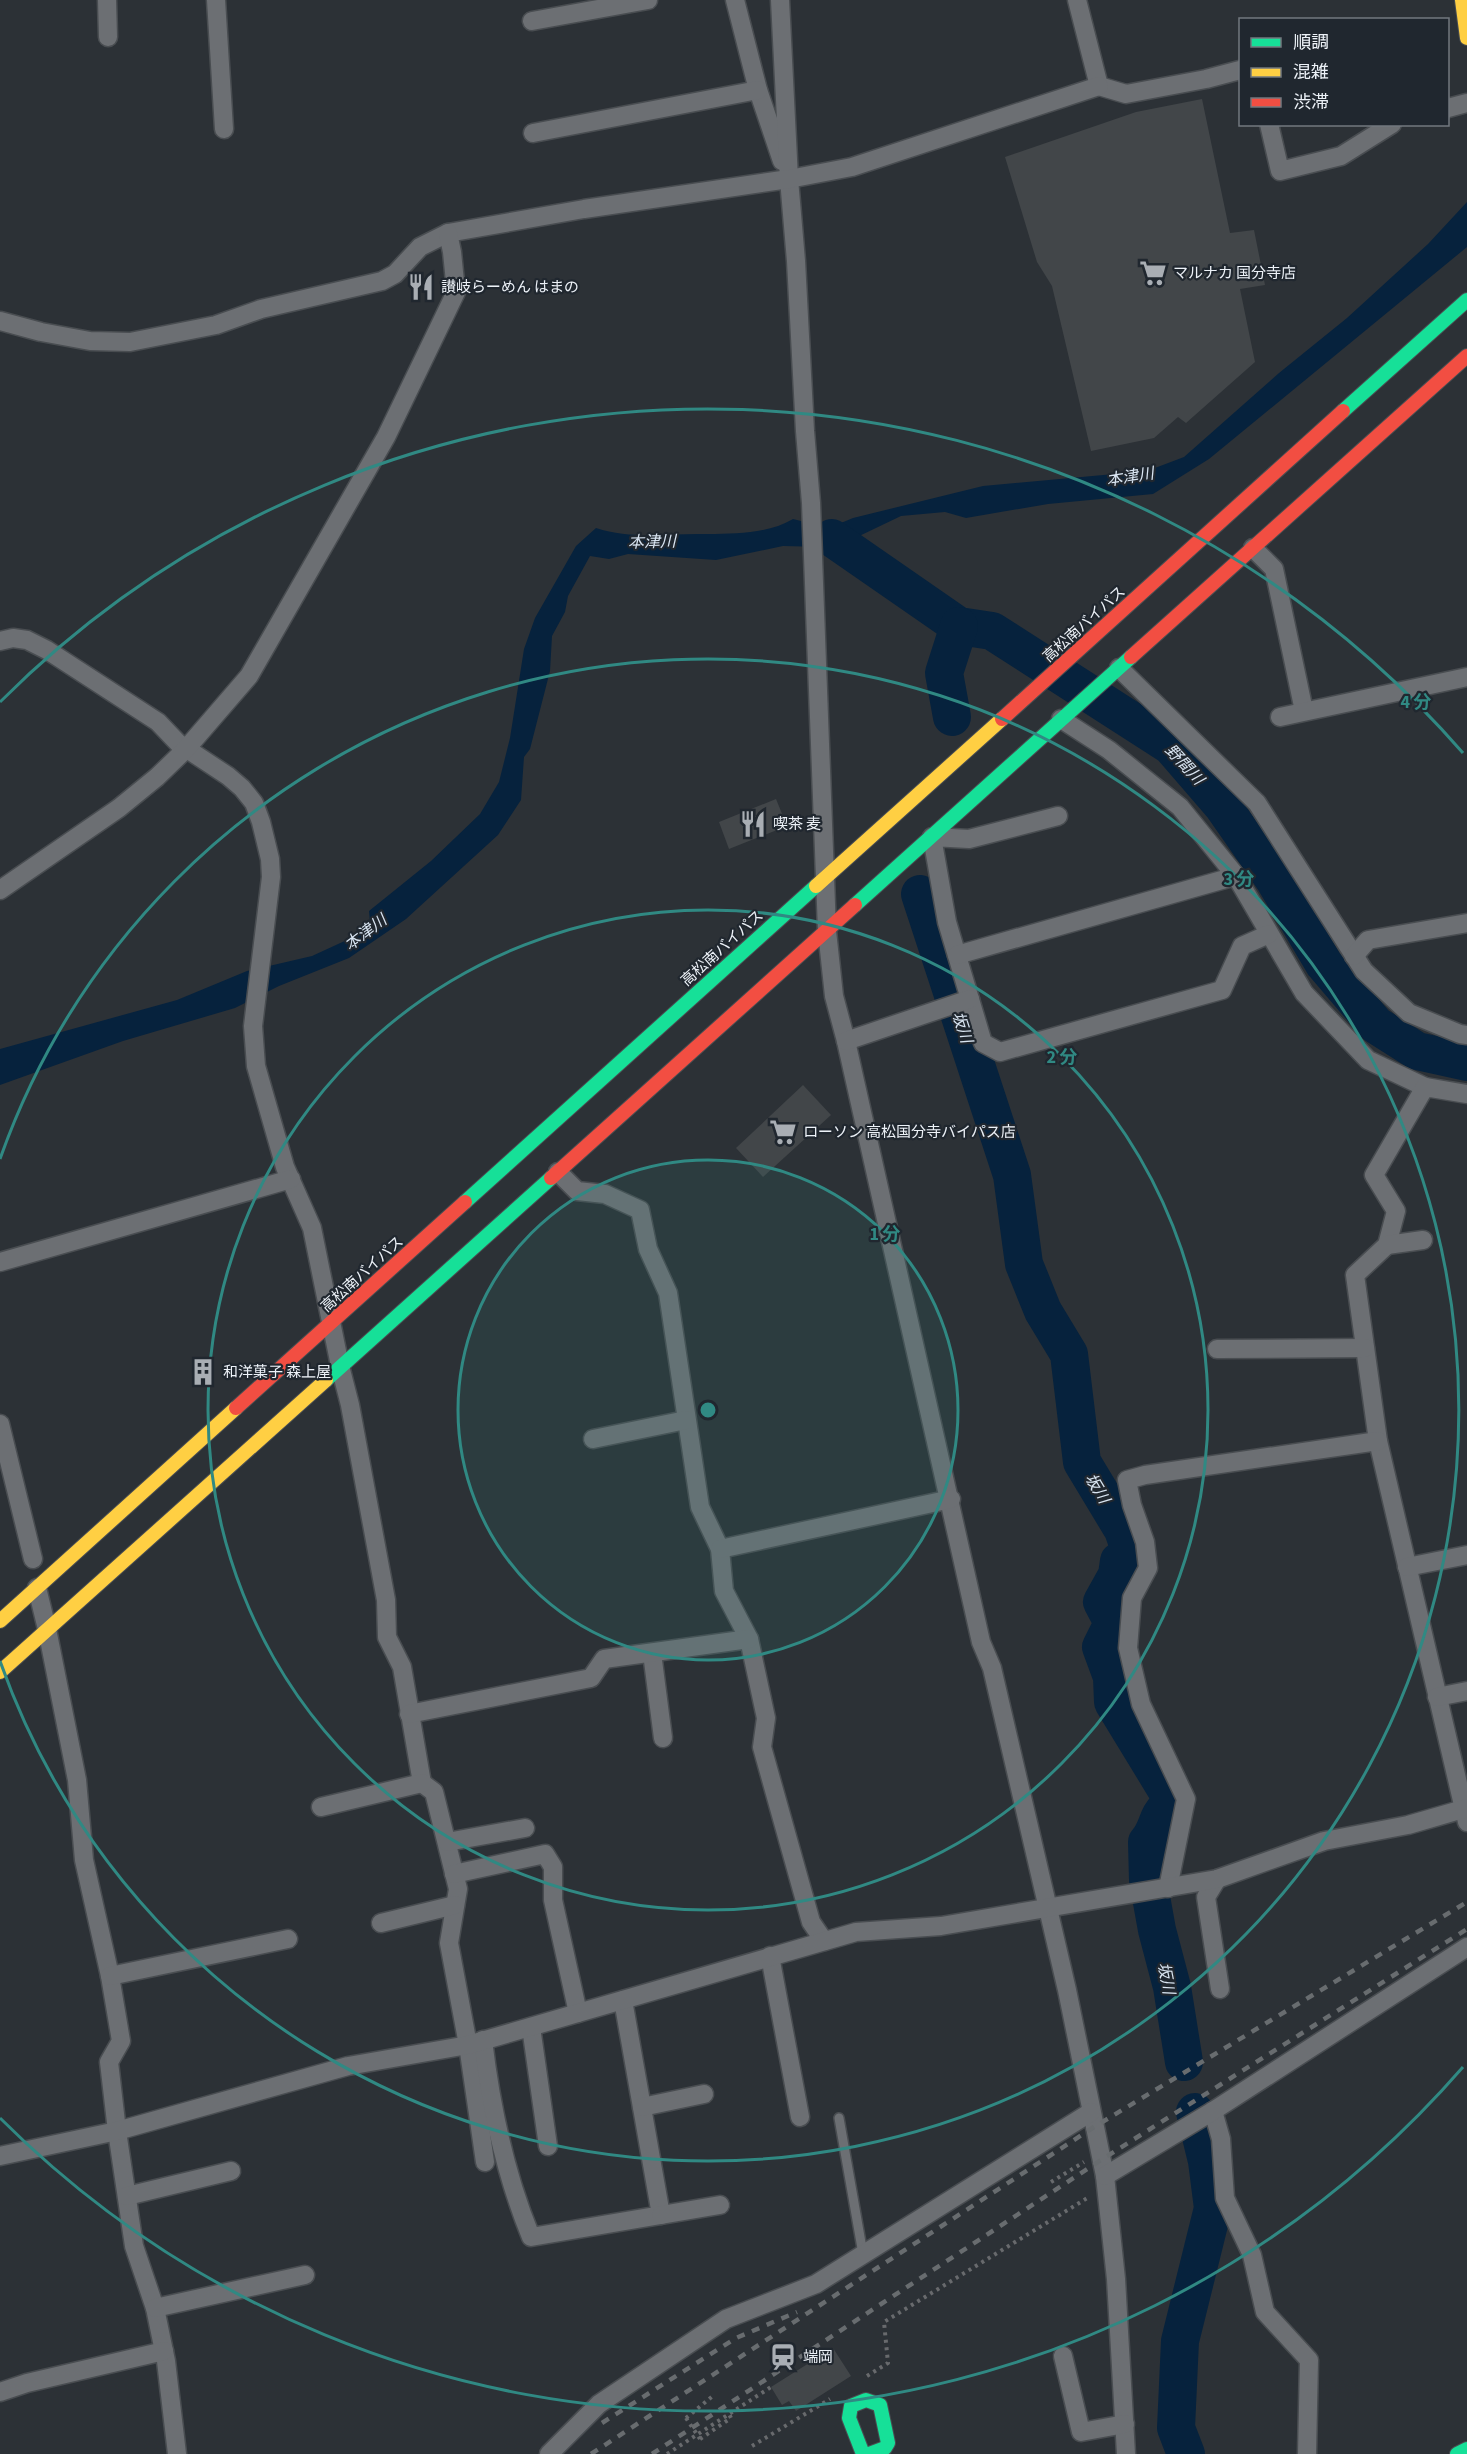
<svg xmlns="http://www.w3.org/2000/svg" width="1467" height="2454" viewBox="0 0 1467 2454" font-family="'Source Sans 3','Noto Sans JP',sans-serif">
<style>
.water{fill:#06223d}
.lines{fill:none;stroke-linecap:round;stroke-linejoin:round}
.river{stroke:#06223d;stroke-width:38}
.building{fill:#424649}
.lane-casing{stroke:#494d51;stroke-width:12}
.street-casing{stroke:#494d51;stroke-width:21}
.fast-casing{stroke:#494d51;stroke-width:16}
.slow-casing{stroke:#494d51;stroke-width:16}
.jam-casing{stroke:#494d51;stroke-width:16}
.path{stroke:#686a6d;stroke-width:4;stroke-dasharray:3 4.5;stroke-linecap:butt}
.lane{stroke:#6c6f73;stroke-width:9}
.street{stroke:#6c6f73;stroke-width:18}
.fast{stroke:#16e098;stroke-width:14}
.slow{stroke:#ffcf43;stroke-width:14}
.jam{stroke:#f24e42;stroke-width:14}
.rail{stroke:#686c6f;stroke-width:4.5;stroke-dasharray:8 8;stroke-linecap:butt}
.path-bridge{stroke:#686a6d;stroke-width:4;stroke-dasharray:3 4.5;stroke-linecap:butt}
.ring{fill:none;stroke:#308983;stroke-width:3}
.labels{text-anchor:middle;stroke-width:4.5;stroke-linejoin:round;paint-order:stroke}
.poi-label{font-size:15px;fill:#edf2f8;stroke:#20272f;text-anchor:start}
.street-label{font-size:15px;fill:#edf2f8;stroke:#20272f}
.water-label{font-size:16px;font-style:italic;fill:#dae6f3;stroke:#20272f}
.centre{fill:#308983;stroke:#20272f;stroke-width:3}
.ring-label{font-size:18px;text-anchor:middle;font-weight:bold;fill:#308983;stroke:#20272f;stroke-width:4.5;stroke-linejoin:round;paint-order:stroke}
</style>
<rect width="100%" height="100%" fill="#2c3136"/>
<path class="water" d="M1467 202V247L1209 459 1153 494 1048 504 966 518 945 512 901 516 853 539 846 553 823 547 783 546 716 560 628 554 609 559 590 556 568 596 565 612 552 636 550 671 530 749 524 757 521 800 498 835 406 919 349 958 279 986 235 1008 123 1041 0 1085V1049L177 1000 247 971 312 956 349 939 370 922 369 911 431 861 480 814 499 782 510 738 524 649 535 618 576 546 596 528C629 539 664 534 698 534 729 534 766 535 793 519L829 528 853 518 983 486 1147 471 1184 457 1279 373 1347 318 1428 244Z"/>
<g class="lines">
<g class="river">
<path d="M832 538 959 626 992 631 1171 746 1222 805 1275 881 1324 964 1376 1025 1417 1051 1467 1062"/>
<path d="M952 717 944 673 959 626"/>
<path d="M920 894 1012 1175 1024 1264 1043 1311 1069 1354 1082 1462 1123 1530 1131 1553 1119 1561 1117 1575 1102 1602 1113 1623 1101 1647 1112 1677 1113 1702 1169 1794 1168 1806C1156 1817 1158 1830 1147 1842L1148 1880 1157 1930 1172 1987 1184 2062"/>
<path d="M1186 2454 1176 2428 1180 2341 1213 2208 1207 2161 1195 2112"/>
</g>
</g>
<g class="building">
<path d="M1202 99 1230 233 1254 230 1265 285 1240 289 1255 362 1186 423 1178 417 1154 438 1091 451 1052 286 1037 262 1005 157 1136 112Z"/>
<path d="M776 799 787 826 729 849 719 822Z"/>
<path d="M803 1085 831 1115 763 1177 736 1148Z"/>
<path d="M833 2348 851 2376 796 2411 789 2401 782 2405 771 2387Z"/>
</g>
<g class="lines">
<defs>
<path id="lane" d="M839 2118 863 2254"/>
<g id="street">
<path d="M107 0 108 37"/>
<path d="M216 0 224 129"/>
<path d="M735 0 758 90 782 161"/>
<path d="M780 0 789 179 796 261 805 431 811 503 827 931 834 996 846 1041 981 1642 992 1668 1067 1990 1105 2176 1116 2279 1126 2454"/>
<path d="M1077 0 1099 86 1126 94 1206 79 1240 70"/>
<path d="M532 21 648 0"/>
<path d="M1448 108 1467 103"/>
<path d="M1269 124 1280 171 1341 156 1392 124"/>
<path d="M533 133 758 90"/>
<path d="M0 321 41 332 90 341 130 342 216 325 261 309 382 281 395 274 420 247 448 233 584 209 789 179 852 167 1099 86"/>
<path d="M1253 548 1274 569 1304 711"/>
<path d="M0 641 13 638 27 640 47 650 158 722 178 743 228 776 242 788 254 803 261 822 270 859 271 877 253 1026 256 1066 285 1167 312 1228 340 1366 350 1405 386 1600 387 1637 402 1667 422 1783 434 1792 458 1889 449 1943 468 2045 485 2162"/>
<path d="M1119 668 1257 803 1364 971 1409 1013 1460 1034 1467 1035"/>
<path d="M1280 717 1467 677"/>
<path d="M1061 719 1109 750 1180 807 1236 876 1304 993 1368 1060 1425 1087"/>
<path d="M1058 816 969 839 932 837 947 922 983 1043 1000 1052 1222 990 1242 946 1269 934"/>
<path d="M0 890 119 808 157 777 186 749 249 676 386 437 444 317 456 292 452 252 448 233"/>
<path d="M957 955 1236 876"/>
<path d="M1354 956 1368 940 1467 923"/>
<path d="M846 1041 970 999"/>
<path d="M1467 1094 1425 1087 1374 1175 1396 1211 1387 1245 1355 1275 1378 1441 1467 1822"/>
<path d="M558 1172 577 1191 605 1194 640 1210 648 1249 668 1293 700 1507 720 1549 724 1591 749 1639 766 1718 762 1747 811 1922 824 1941"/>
<path d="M1387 1245 1423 1240"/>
<path d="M0 1262 291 1179"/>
<path d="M1217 1349 1365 1348"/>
<path d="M0 1424 33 1559"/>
<path d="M593 1439 686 1420"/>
<path d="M720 1549 951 1499"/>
<path d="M1407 1567 1467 1555"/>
<path d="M37 1588 47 1629 77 1780 84 1860 110 1976 121 2041 109 2062 117 2131 134 2246 155 2308 166 2361 177 2454"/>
<path d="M652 1653 663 1738"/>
<path d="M1437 1697 1467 1691"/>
<path d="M409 1714 591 1678 604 1659 749 1639"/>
<path d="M321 1807 422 1783"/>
<path d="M447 1842 525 1828"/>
<path d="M454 1874 545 1854 553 1867V1900L578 2013"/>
<path d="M1217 1879 1206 1897 1220 1989"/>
<path d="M1168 1888 1186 1799 1141 1704 1128 1648 1132 1598 1148 1568 1145 1542 1132 1505 1127 1480 1145 1475 1378 1441"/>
<path d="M381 1923 455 1905"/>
<path d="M770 1956 800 2117"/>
<path d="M110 1976 288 1939"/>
<path d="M531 2027 548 2146"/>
<path d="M483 2040C491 2108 505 2174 531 2237L661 2215 623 2000"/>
<path d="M642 2107 704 2094"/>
<path d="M1213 2111 1221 2139 1225 2198 1252 2255 1265 2312 1309 2360 1307 2454"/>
<path d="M0 2156 117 2131 348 2066 468 2045 856 1932 941 1926 1217 1879 1324 1841 1408 1825 1467 1808"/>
<path d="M1105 2176 1213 2111 1467 1947"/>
<path d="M127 2196 231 2171"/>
<path d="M661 2215 720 2205"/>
<path d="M155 2308 305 2275"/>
<path d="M1063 2356 1081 2432 1125 2424"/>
<path d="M0 2392 27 2383 164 2351"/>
<path d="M549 2454 599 2404 726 2319 816 2284 1091 2112"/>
</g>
<g id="fast">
<path d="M1343 411 1467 300"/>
<path d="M855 905 1131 657"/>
<path d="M465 1202 816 886"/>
<path d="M326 1380 551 1178"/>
<path d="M863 2454 849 2418 851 2406 866 2400 880 2405 888 2443 885 2448 869 2454"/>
<path d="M1457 2454 1467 2449"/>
</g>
<g id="slow">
<path d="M1462 0 1467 38"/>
<path d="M816 886 1002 719"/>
<path d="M0 1621 236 1408"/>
<path d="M0 1672 326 1380"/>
</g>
<g id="jam">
<path d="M1131 657 1467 356"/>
<path d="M1002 719 1343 411"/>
<path d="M551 1178 855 905"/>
<path d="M236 1408 465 1202"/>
</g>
</defs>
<use href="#lane" class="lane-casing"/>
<use href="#street" class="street-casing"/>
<use href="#fast" class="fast-casing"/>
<use href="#slow" class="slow-casing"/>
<use href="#jam" class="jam-casing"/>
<g class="path">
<path d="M1051 2182 1084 2162"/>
<path d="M867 2376 888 2363 884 2322 1089 2197"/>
<path d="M686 2418 714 2395"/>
<path d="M700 2439 731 2418 729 2414"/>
<path d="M752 2446 830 2399"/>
<path d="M667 2454 771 2387"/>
</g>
<use href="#lane" class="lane"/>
<use href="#street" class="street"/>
<use href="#fast" class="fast"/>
<use href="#slow" class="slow"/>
<use href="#jam" class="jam"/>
<g class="rail">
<path d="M602 2423 736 2338 797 2312"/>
<path d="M591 2454 1094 2127 1467 1902"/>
<path d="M652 2454 1101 2160 1467 1929"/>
</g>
<path class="path-bridge" d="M686 2418 700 2439"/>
</g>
<circle cx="708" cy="1410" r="250" fill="#308983" fill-opacity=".12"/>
<g class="ring">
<circle cx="708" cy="1410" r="250"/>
<circle cx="708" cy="1410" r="500"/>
<path d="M0 1159A751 751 0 1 1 0 1661"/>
<path d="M1463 2067A1001 1001 0 0 1 0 2118M0 702A1001 1001 0 0 1 1463 753"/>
</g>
<defs>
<symbol id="supermarket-bare" viewBox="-9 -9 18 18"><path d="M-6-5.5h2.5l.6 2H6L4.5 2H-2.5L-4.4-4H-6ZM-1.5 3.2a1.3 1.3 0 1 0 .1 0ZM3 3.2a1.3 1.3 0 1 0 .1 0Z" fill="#a9aeb4" stroke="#20272f" stroke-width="2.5" paint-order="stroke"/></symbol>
<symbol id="restaurant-bare" viewBox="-9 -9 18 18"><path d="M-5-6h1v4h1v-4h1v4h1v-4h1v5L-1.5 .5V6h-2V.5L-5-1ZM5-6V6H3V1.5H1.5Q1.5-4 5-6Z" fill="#a9aeb4" stroke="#20272f" stroke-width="2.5" paint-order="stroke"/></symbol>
<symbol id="building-bare" viewBox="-9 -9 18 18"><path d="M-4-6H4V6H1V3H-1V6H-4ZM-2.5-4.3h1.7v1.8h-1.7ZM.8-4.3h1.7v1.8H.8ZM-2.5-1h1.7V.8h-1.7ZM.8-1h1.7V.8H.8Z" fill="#a9aeb4" stroke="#20272f" stroke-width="2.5" paint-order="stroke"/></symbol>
<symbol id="station-bare" viewBox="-9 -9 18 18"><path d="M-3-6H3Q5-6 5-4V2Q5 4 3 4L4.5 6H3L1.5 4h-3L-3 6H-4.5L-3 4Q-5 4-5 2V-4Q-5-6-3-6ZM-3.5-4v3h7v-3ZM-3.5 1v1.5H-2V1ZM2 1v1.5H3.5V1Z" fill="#a9aeb4" stroke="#20272f" stroke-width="2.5" paint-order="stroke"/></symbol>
</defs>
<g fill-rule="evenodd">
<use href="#supermarket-bare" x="1134" y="254" width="38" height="38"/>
<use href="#restaurant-bare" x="402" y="268" width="38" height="38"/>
<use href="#restaurant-bare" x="734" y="805" width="38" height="38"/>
<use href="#supermarket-bare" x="764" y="1113" width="38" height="38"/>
<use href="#building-bare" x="184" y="1353" width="38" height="38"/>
<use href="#station-bare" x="764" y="2338" width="38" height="38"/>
</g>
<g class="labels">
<g class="poi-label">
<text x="1173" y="278">マルナカ 国分寺店</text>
<text x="441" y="292">讃岐らーめん はまの</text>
<text x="773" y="829">喫茶 麦</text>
<text x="803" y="1137">ローソン 高松国分寺バイパス店</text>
<text x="223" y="1377">和洋菓子 森上屋</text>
<text x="803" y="2362">端岡</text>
</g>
<g class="street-label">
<text transform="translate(1084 624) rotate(-42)" y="5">高松南バイパス</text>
<text transform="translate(722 948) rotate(-42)" y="5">高松南バイパス</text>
<text transform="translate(362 1274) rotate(-42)" y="5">高松南バイパス</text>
</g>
<g class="water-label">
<text transform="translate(1130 476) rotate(-9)" y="6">本津川</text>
<text transform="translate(652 541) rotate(-1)" y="6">本津川</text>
<text transform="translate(1185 764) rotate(47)" y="6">野間川</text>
<text transform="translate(365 932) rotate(-37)" y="6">本津川</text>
<text transform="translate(963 1027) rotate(72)" y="6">坂川</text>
<text transform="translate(1098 1488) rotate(59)" y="6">坂川</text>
<text transform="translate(1167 1978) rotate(79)" y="6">坂川</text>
</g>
</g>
<circle cx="708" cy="1410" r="9" class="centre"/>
<g class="ring-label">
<text x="1416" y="708">4 分</text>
<text x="1239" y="885">3 分</text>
<text x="1062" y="1063">2 分</text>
<text x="885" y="1240">1 分</text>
</g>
<rect x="1239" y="18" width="210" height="108" fill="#20272f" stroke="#72787f" stroke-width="1.5"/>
<rect x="1251" y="38" width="30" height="9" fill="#16e098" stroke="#72787f" stroke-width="1.5"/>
<text x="1293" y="48" font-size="18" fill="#edf2f8">順調</text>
<rect x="1251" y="68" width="30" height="9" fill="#ffcf43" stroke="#72787f" stroke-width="1.5"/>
<text x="1293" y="78" font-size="18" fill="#edf2f8">混雑</text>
<rect x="1251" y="98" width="30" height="9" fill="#f24e42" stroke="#72787f" stroke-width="1.5"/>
<text x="1293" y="108" font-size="18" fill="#edf2f8">渋滞</text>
</svg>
